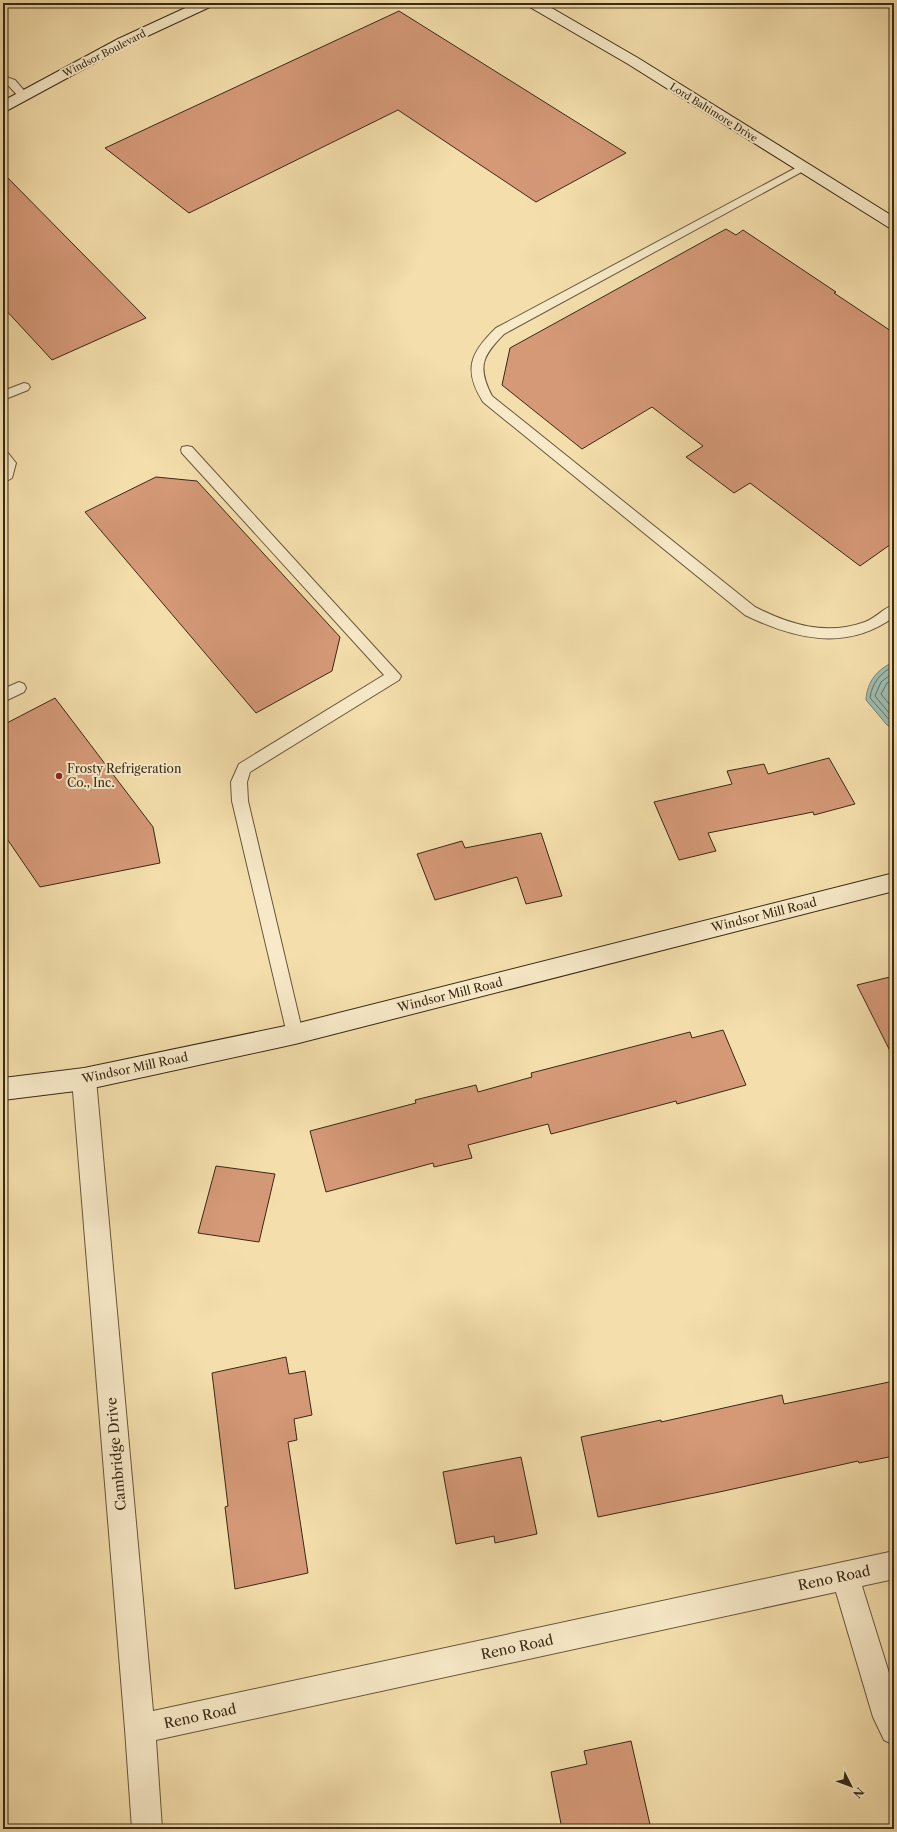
<svg xmlns="http://www.w3.org/2000/svg" width="897" height="1832" viewBox="0 0 897 1832" font-family="'Libre Caslon Text',serif">
<style>
.water{fill:#9dbcb0;stroke:#758172}
.lines{fill:none;stroke-linecap:round;stroke-linejoin:round}
.shore{stroke:#6a7262;stroke-width:1}
.building{fill:#d59978;stroke:#382914}
.service-casing{stroke:#67563a;stroke-width:2}
.minor-casing{stroke:#67563a;stroke-width:2}
.secondary-casing{stroke:#382914;stroke-width:2}
.service{fill:#f8eac9;fill-rule:evenodd}
.minor{fill:#f8eac9;fill-rule:evenodd}
.secondary{fill:#f8eac9;fill-rule:evenodd}
.poi-dot{fill:#8f2418;stroke:#f8eac9;stroke-width:1.5}
.labels{text-anchor:middle;stroke-width:4;stroke-linejoin:round;paint-order:stroke}
.far-street-label{font-size:10px;fill:#382914;stroke:#f8eac9}
.poi-label{font-size:12px;fill:#382914;stroke:#f8eac9;text-anchor:start}
.street-label{font-size:12px;fill:#382914;stroke:#f8eac9}
.near-street-label{font-size:14px;fill:#382914;stroke:#f8eac9}
</style>
<rect width="100%" height="100%" fill="#f4dfac"/>
<filter id="stains"><feTurbulence type="fractalNoise" baseFrequency=".005" numOctaves="4"/><feColorMatrix values="0 0 0 0 .2 0 0 0 0 .09 0 0 0 0 .02 0 0 0 .5 -.17"/></filter>
<radialGradient id="worn" r=".72"><stop offset=".6" stop-color="#630" stop-opacity="0"/><stop offset="1" stop-color="#630" stop-opacity=".3"/></radialGradient>
<path class="water" d="M894 662V730L887 725 866 700C867 682 877 669 894 662Z"/>
<g class="lines">
<g class="shore">
<path d="M894 666C880 673 872 683 870 698L894 725"/>
<path d="M894 672 881 682 875 696 894 719"/>
<path d="M894 678 887 683 881 694 894 710"/>
</g>
</g>
<g class="building">
<path d="M399 11 626 153 536 202 398 110 189 213 105 148Z"/>
<path d="M3 173 146 318 52 360 3 307Z"/>
<path d="M726 229 736 235 743 230 836 292 834 293 894 333V542L860 566 750 483 734 493 686 457 703 446 652 407 582 449 502 385 510 348Z"/>
<path d="M156 477 197 481 340 637 332 671 256 713 85 512Z"/>
<path d="M55 698 153 827 160 863 40 887 3 833V725Z"/>
<path d="M829 758 855 804 814 815 813 812 708 833 716 851 679 860 654 802 732 784 727 771 764 764 768 774Z"/>
<path d="M541 833 562 896 526 904 517 877 435 900 417 854 462 841 465 848Z"/>
<path d="M894 976V1059L857 985Z"/>
<path d="M723 1030 746 1085 677 1104 676 1101 551 1134 548 1124 468 1145 472 1158 434 1167 433 1163 326 1192 310 1131 416 1103 415 1100 476 1085 478 1092 532 1077 531 1073 690 1032 692 1038Z"/>
<path d="M216 1166 275 1174 259 1242 198 1233Z"/>
<path d="M286 1357 289 1374 305 1371 312 1415 294 1419 297 1440 288 1442 308 1573 235 1589 225 1507 228 1506 212 1373Z"/>
<path d="M894 1381V1456L859 1463 858 1461 724 1491 598 1517 581 1437 661 1420V1422L782 1395 784 1404Z"/>
<path d="M521 1457 537 1534 495 1543 494 1536 456 1544 443 1472Z"/>
<path d="M631 1741 651 1829H562L551 1772 587 1764 584 1751Z"/>
</g>
<g class="lines">
<defs>
<g id="service">
<path d="M3 76 15 80 28 95 27 97H19L7 84 3 83Z"/>
<path d="M803 164 807 165 809 167 807 169 504 334C482 356 477 367 492 396L755 607C790 625 827 636 865 622 876 618 883 608 894 605V617C846 652 794 639 745 615L483 402C463 370 470 353 496 328Z"/>
<path d="M24 383 28 384 30 387 28 390 3 400V391Z"/>
<path d="M187 446 192 447 401 676 399 680 250 772 247 782 248 801 303 1034 301 1039 295 1042 289 1039 287 1034 232 801 231 782 239 764 384 675 182 453 181 450 182 447Z"/>
<path d="M3 451 8 453 16 463 12 478 3 483Z"/>
<path d="M19 682 24 684 26 688 24 692 3 702V689Z"/>
</g>
<path id="minor" d="M84 1068 92 1071 96 1079 153 1711 894 1551V1579L862 1586 894 1689V1745L884 1740 873 1717 836 1592 156 1740 162 1829H132L125 1729 72 1079 76 1071Z"/>
<g id="secondary">
<path d="M196 3H214L212 6 128 45 8 110 3 111V101L118 39Z"/>
<path d="M526 3H543L638 58 894 217V229L888 227 628 64 528 6Z"/>
<path d="M894 873V891L295 1044 84 1090 3 1100V1078L84 1068 295 1024Z"/>
</g>
</defs>
<use href="#service" class="service-casing"/>
<use href="#minor" class="minor-casing"/>
<use href="#secondary" class="secondary-casing"/>
<use href="#service" class="service"/>
<use href="#minor" class="minor"/>
<use href="#secondary" class="secondary"/>
</g>
<circle class="poi-dot" cx="59" cy="776" r="4"/>
<g class="labels">
<g class="far-street-label">
<text transform="translate(104 53) rotate(-27)" y="4">Windsor Boulevard</text>
<text transform="translate(714 112) rotate(32)" y="4">Lord Baltimore Drive</text>
</g>
<g class="poi-label">
<text x="67" y="773">Frosty Refrigeration<tspan x="67" dy="14">Co., Inc.</tspan></text>
</g>
<g class="street-label">
<text transform="translate(764 915) rotate(-14)" y="4">Windsor Mill Road</text>
<text transform="translate(450 995) rotate(-14)" y="4">Windsor Mill Road</text>
<text transform="translate(135 1068) rotate(-12)" y="4">Windsor Mill Road</text>
</g>
<g class="near-street-label">
<text transform="translate(116 1454) rotate(-95)" y="5">Cambridge Drive</text>
<text transform="translate(834 1578) rotate(-12)" y="5">Reno Road</text>
<text transform="translate(517 1647) rotate(-12)" y="5">Reno Road</text>
<text transform="translate(200 1716) rotate(-12)" y="5">Reno Road</text>
</g>
</g>
<rect width="897" height="1832" fill="none" stroke="#f4dfac" stroke-width="16"/>
<rect x="4" y="4" width="889" height="1824" fill="none" stroke="#382914" stroke-width="2"/>
<rect x="8" y="8" width="881" height="1816" fill="none" stroke="#382914"/>
<g transform="translate(851 1786) rotate(132)" stroke="#f8eac9" stroke-width="3" paint-order="stroke">
<path d="M0-3L7 15L0 10L-7 15Z" fill="#382914"/>
<text y="-6" font-size="11" font-weight="bold" text-anchor="middle" fill="#382914">N</text>
</g>
<rect width="100%" height="100%" filter="url(#stains)"/>
<rect width="100%" height="100%" fill="url(#worn)"/>
</svg>
